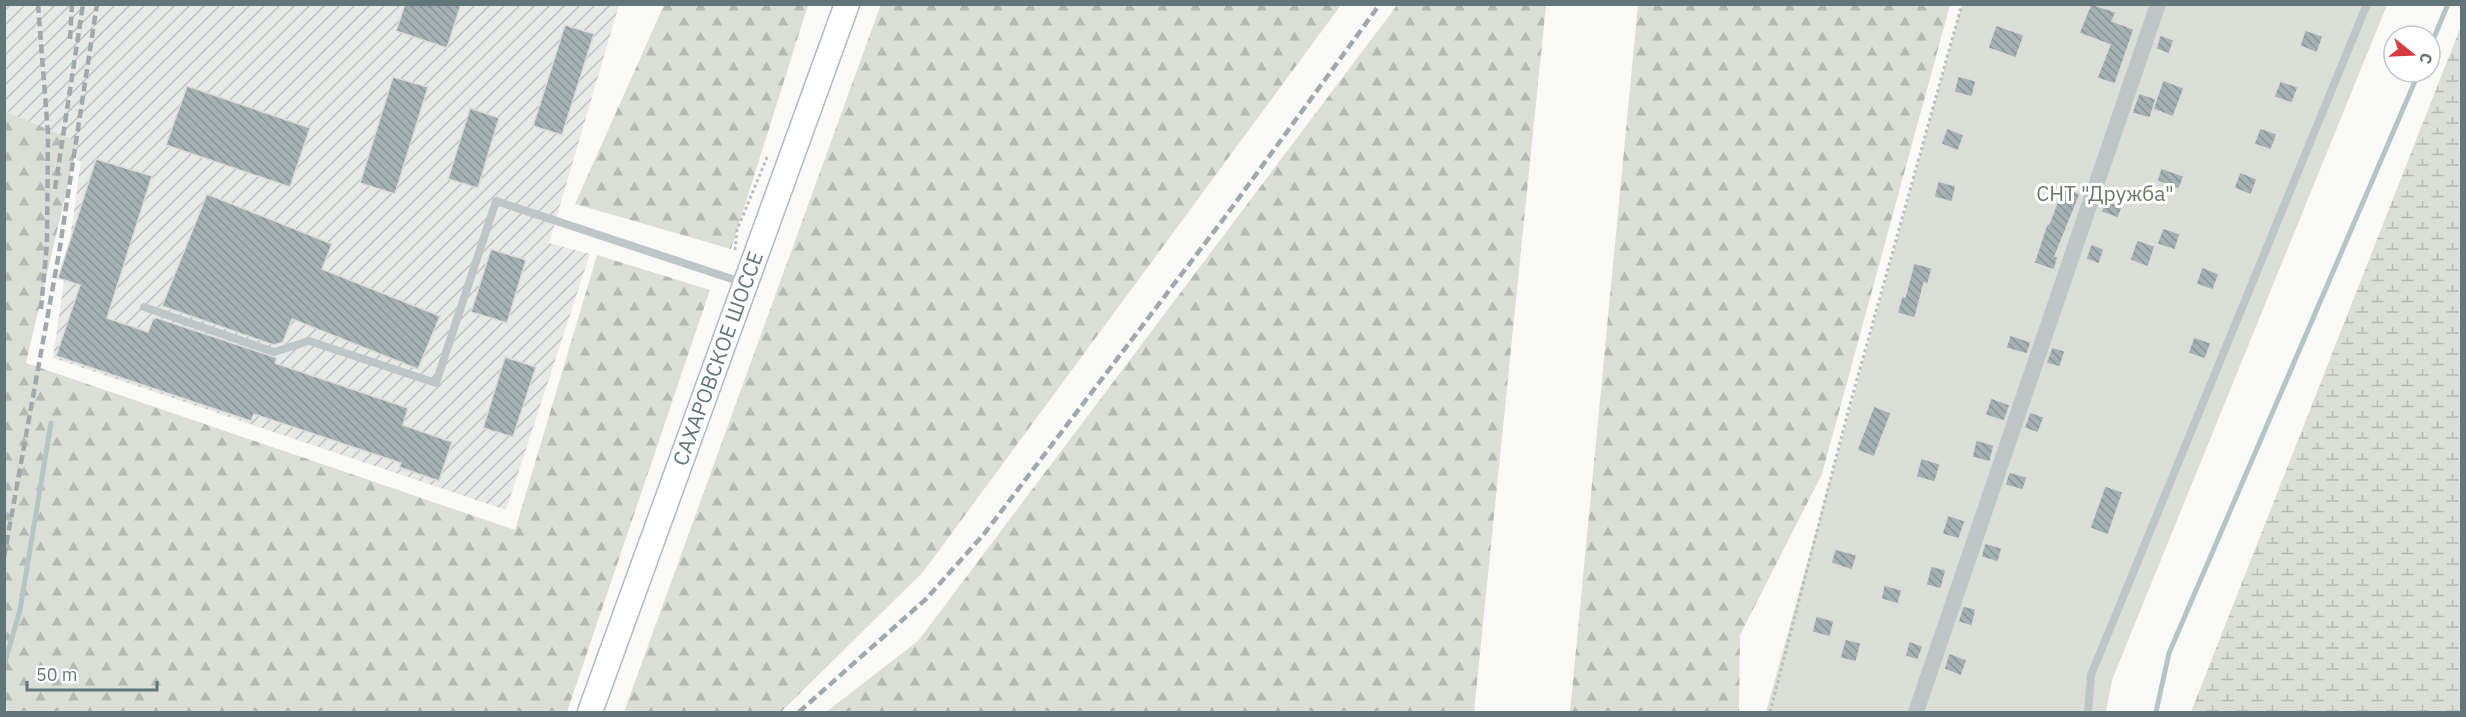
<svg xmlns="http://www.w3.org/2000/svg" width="2466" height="717" viewBox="0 0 2466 717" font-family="'IBM Plex Sans',sans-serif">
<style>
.industrial{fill:url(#industrial-furrows)}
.forest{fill:url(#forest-firs)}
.wetland{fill:url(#wetland-marsh)}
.garden{fill:#dbded7}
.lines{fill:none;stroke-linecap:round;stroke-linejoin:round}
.stream{stroke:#b5c5c5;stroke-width:5}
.building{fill:url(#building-back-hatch);stroke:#dbdbd9;stroke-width:1.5}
.secondary-casing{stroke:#b1b9bb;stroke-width:27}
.path{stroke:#b9bebf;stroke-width:3;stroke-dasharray:3 3;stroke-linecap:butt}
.lane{stroke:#bec5c6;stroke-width:8}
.street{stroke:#bec5c6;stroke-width:16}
.secondary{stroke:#fff;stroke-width:24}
.rail{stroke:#9fa9ab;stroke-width:4.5;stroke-dasharray:9 4.5;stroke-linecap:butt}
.labels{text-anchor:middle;stroke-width:6;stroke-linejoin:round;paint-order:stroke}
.park-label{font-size:21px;fill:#6d7865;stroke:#fff}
.street-label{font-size:21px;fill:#627679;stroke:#fff}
</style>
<defs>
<pattern id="industrial-furrows" width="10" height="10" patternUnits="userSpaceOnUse" patternTransform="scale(1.5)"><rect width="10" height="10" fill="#e7e9e7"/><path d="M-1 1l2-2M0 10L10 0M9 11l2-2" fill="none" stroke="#bfc1c0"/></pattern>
<pattern id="forest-firs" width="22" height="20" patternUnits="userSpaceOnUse" patternTransform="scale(1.5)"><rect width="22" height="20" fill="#dbded7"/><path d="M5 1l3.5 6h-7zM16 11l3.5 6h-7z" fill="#b5b9b3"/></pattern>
<pattern id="wetland-marsh" width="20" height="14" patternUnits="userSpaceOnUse" patternTransform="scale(1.5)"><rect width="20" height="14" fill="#dbded7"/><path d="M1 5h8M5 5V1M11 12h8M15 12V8" fill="none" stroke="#b5b9b3"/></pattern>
<pattern id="building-back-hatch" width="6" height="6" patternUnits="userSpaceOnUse" patternTransform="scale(1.5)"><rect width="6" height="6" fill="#a4b0b2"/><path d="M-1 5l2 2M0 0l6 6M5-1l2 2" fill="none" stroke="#899496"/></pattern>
</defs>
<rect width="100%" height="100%" fill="#f9f9f7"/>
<path class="industrial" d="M4 5H619L549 243 590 254 506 510 53 358 81 162 5 110Z"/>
<g class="forest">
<path d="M881 4 1341 5 923 572 781 712H624Z"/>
<path d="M1398 4 1546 5 1474 712H826L918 641Z"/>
<path d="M664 5H808L731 249 575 204Z"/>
<path d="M1638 5H1950L1822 474 1740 635 1739 712H1570Z"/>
<path d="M4 111 78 142 26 363 515 530 597 255 710 290 567 712H5Z"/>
</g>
<path class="wetland" d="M2461 26V712H2191Z"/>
<path class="garden" d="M1962 5H2387L2112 680 2106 712H1766Z"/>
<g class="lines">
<g class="stream">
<path d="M2430 47 2448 4"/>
<path d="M4 665 20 610 51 423"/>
<path d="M2156 712 2169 653 2419 72"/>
</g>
</g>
<g class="building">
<path d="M405 4H461L447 48 396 31Z"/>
<path d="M2091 4 2116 12 2112 21 2134 29 2115 84 2097 78 2110 45 2079 33Z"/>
<path d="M565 25 594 34 562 135 533 126Z"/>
<path d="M1996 25 2024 35 2016 58 1988 48Z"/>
<path d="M2305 30 2323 36 2317 53 2300 46Z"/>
<path d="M2160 35 2174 40 2169 54 2156 49Z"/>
<path d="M1958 76 1976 81 1972 97 1954 92Z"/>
<path d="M393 77 428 87 395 194 360 183Z"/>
<path d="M2163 80 2184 88 2173 117 2153 109Z"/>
<path d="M2280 81 2298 87 2292 103 2274 97Z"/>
<path d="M187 86 310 128 290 187 166 145Z"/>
<path d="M2139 93 2156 99 2150 118 2132 113Z"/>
<path d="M470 108 499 118 478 188 448 179Z"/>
<path d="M1947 128 1964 135 1958 151 1941 144Z"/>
<path d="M2260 128 2277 134 2271 150 2254 144Z"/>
<path d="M96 159 152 176 107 318 148 332 153 319 157 318 277 358 275 363 408 408 403 425 452 442 439 481 399 467 401 463 254 414 251 421 56 356 80 285 58 278Z"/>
<path d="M2161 168 2184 176 2179 189 2157 181Z"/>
<path d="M2240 172 2257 179 2251 195 2234 188Z"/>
<path d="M1938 181 1956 186 1952 202 1934 197Z"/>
<path d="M2063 187 2080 194 2055 256 2058 257 2054 270 2034 263 2047 224H2049Z"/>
<path d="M207 194 332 244 322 269 440 316 418 369 292 319 283 342 274 345 162 306Z"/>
<path d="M2107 195 2124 202 2118 218 2101 212Z"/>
<path d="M2163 228 2180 234 2175 250 2157 244Z"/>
<path d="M2137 240 2155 246 2148 267 2130 260Z"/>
<path d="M2091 244 2104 249 2099 264 2086 259Z"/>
<path d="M491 249 526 260 507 323 471 312Z"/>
<path d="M1914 263 1932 268 1928 284 1924 283 1915 318 1897 313 1902 296 1905 297Z"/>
<path d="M2202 267 2219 274 2213 290 2196 284Z"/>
<path d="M2010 335 2031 342 2027 354 2006 348Z"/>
<path d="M2194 337 2211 343 2205 359 2188 353Z"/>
<path d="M2052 347 2065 351 2060 367 2046 363Z"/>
<path d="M505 357 536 367 513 437 483 428Z"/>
<path d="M1991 398 2010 405 2004 421 1985 415Z"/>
<path d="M1874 406 1891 413 1874 457 1857 450Z"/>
<path d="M2030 412 2044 417 2038 433 2024 428Z"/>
<path d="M1976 440 1994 445 1990 462 1972 457Z"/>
<path d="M1921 458 1940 464 1935 482 1916 477Z"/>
<path d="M2009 472 2027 477 2023 490 2005 485Z"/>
<path d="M2105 486 2123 492 2108 535 2090 528Z"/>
<path d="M1948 515 1965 521 1959 539 1942 534Z"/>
<path d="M1985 543 2002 548 1998 562 1981 557Z"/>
<path d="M1835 549 1857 555 1852 570 1831 563Z"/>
<path d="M1931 566 1946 570 1941 589 1926 585Z"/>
<path d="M1884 585 1902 590 1898 604 1881 599Z"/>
<path d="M1963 606 1976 609 1972 626 1958 622Z"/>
<path d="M1816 616 1834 621 1830 637 1812 632Z"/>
<path d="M1845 639 1861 643 1856 662 1840 658Z"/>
<path d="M1909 641 1923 646 1918 660 1905 656Z"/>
<path d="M1949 653 1967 660 1961 676 1944 669Z"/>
</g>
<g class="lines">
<defs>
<g id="secondary">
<path id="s1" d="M590 712 847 4"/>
</g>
</defs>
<use href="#secondary" class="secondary-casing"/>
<g class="path">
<path d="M735 250 737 230 768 155"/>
<path d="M1770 712 1849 408 1962 4"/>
</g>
<g class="lane">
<path d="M144 307 274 352 309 341 436 383 496 201 744 283"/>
<path d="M2088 712 2091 675 2367 4"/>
</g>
<path class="street" d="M1916 712 2158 4"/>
<use href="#secondary" class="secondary"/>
<g class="rail">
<path d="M38 4 48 134 47 243 41 309"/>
<path d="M70 39 72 4"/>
<path d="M55 189 83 4"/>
<path d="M4 557 59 253 97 4"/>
<path d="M799 712 926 599 984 534 1225 217 1380 4"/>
</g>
</g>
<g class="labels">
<g class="park-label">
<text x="2105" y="201">СНТ "Дружба"</text>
</g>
<g class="street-label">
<text dy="7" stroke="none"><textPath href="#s1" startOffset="376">САХАРОВСКОЕ ШОССЕ</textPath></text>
</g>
</g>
<rect width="2466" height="717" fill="none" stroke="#627679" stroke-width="12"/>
<g transform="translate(2412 54) rotate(108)"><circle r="28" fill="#ffffff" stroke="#c0c8c9" stroke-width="1.5"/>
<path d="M0-4.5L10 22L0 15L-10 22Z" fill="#d53b40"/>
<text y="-9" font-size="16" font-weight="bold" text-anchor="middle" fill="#627679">С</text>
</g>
<path d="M27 681v9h130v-9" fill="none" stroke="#627679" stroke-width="3"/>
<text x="36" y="681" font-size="18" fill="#627679" stroke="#ffffff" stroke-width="4.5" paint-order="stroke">50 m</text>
</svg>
